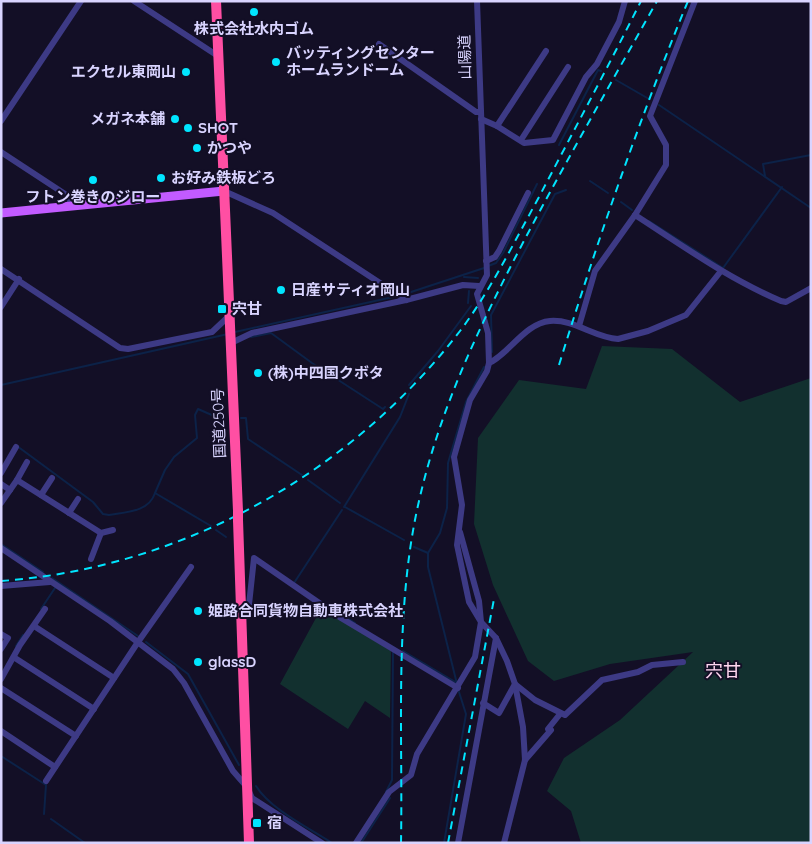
<svg xmlns="http://www.w3.org/2000/svg" width="812" height="844" viewBox="0 0 812 844" font-family="Quicksand,'Noto Sans JP',sans-serif">
<style>
.green{fill:#12302f}
.lines{fill:none;stroke-linecap:round;stroke-linejoin:round}
.stream{stroke:#0c2248;stroke-width:2}
.minor{stroke:#3d3a85;stroke-width:6}
.major{stroke:#c25bff;stroke-width:9}
.highway{stroke:#ff4fa3;stroke-width:10}
.rail{stroke:#00e5ff;stroke-width:2;stroke-dasharray:8 6;stroke-linecap:butt}
.highway-bridge{stroke:#ff4fa3;stroke-width:10}
.poi-dot{fill:#00e5ff;stroke:#130f26;stroke-width:2}
.labels{text-anchor:middle;stroke-width:4;stroke-linejoin:round;paint-order:stroke}
.poi-label{font-size:15px;font-weight:bold;fill:#d9d4ff;stroke:#130f26;text-anchor:start}
.street-label{font-size:15px;fill:#d9d4ff;stroke:#130f26}
.quarter-label{font-size:18px;fill:#ffd6f0;stroke:#130f26}
</style>
<rect width="100%" height="100%" fill="#130f26"/>
<g class="green">
<path d="M602 346 672 349 740 402 811 378V843H581L571 811 547 791 564 758 620 720 693 652 610 664 554 681 528 661 493 585 474 524 478 438 519 380 586 389Z"/>
<path d="M322 607 391 651 390 718 365 701 348 729 280 684Z"/>
</g>
<g class="lines">
<g class="stream">
<path d="M616 80 649 99"/>
<path d="M659 105 811 208"/>
<path d="M559 145 598 70 601 71"/>
<path d="M765 176 763 164 811 155"/>
<path d="M590 181 608 193"/>
<path d="M621 202 632 210"/>
<path d="M649 221 723 268 782 187"/>
<path d="M488 266 496 263 503 253 537 184"/>
<path d="M464 277 478 278"/>
<path d="M405 294 484 268"/>
<path d="M468 303 469 291"/>
<path d="M235 332 393 297"/>
<path d="M251 337 271 333 312 363 383 409 385 407"/>
<path d="M492 352 491 315 555 194 566 190"/>
<path d="M1 385 228 334"/>
<path d="M409 385 438 351 471 306"/>
<path d="M241 418H246L248 439 302 475"/>
<path d="M17 446 93 502 103 514 109 515C126 512 149 512 155 493L211 526"/>
<path d="M308 480 340 503"/>
<path d="M155 493 165 470 174 457 197 438 195 415 198 409 221 419"/>
<path d="M344 507 400 417 409 394"/>
<path d="M345 507 404 540"/>
<path d="M216 530 226 537"/>
<path d="M1 544 43 572"/>
<path d="M414 547 428 553"/>
<path d="M52 578 138 636"/>
<path d="M294 583 342 510"/>
<path d="M41 609 55 588"/>
<path d="M338 612 355 623"/>
<path d="M146 642 188 674 239 765"/>
<path d="M16 646 23 635"/>
<path d="M403 651 457 683"/>
<path d="M457 684 428 567V553L440 533 447 508 448 463 466 402 484 367"/>
<path d="M1 756 46 785 44 814"/>
<path d="M256 786C270 809 309 828 332 843"/>
<path d="M386 792 392 780 393 652"/>
<path d="M51 819 85 843"/>
<path d="M361 843 390 798"/>
<path d="M444 843 466 714 459 692"/>
</g>
<g class="minor">
<path d="M134 1 218 56"/>
<path d="M477 1 487 275 477 294 488 333 489 363 487 371 470 400 454 457 462 505 457 545 469 602 481 622 496 638 507 661 515 684 523 727 525 760 504 843"/>
<path d="M379 44 476 112H480"/>
<path d="M481 119 497 126 524 143 553 140 586 77 597 64 619 22 625 1"/>
<path d="M1 121 81 1"/>
<path d="M497 126 546 51"/>
<path d="M521 140 568 67"/>
<path d="M1 152 65 194 69 198 71 206"/>
<path d="M224 191 273 213 406 300"/>
<path d="M635 215C683 246 729 279 781 301L786 302 811 288"/>
<path d="M486 261 495 257 499 251 528 193"/>
<path d="M1 269 120 348 128 349 212 332 229 316"/>
<path d="M1 307 19 279"/>
<path d="M579 326 595 271 635 215 666 165V145L650 116 695 1"/>
<path d="M231 343 252 333 406 300 463 285 479 286"/>
<path d="M489 363C508 355 525 323 550 321 574 319 595 338 618 339L648 331 686 315 721 271"/>
<path d="M1 473 16 447"/>
<path d="M17 480 27 462"/>
<path d="M1 484 10 490"/>
<path d="M41 495 52 478"/>
<path d="M1 503 17 480 101 533 113 530"/>
<path d="M69 513 78 499"/>
<path d="M1 548 110 621 173 669 184 683 233 771 247 787 252 798 322 843"/>
<path d="M91 559 101 533"/>
<path d="M1 586 50 582"/>
<path d="M241 619 248 614 254 558 341 618 458 688"/>
<path d="M34 626 114 678"/>
<path d="M1 634 8 638 1 649"/>
<path d="M15 658 94 709"/>
<path d="M1 679 20 645 45 609"/>
<path d="M1 688 76 736"/>
<path d="M483 703 499 713 515 684 535 700 565 715 602 680 638 672 652 665 683 662"/>
<path d="M1 731 55 767"/>
<path d="M525 760 551 730 548 729 560 714"/>
<path d="M46 781 138 642 191 567"/>
<path d="M356 843 389 792 411 775 417 754 475 657 481 622 479 601 460 532"/>
<path d="M458 843 496 638"/>
</g>
<path class="major" d="M1 213 224 191"/>
<g class="highway">
<path d="M216 1 238 511"/>
<path d="M238 520 249 843"/>
</g>
<g class="rail">
<path d="M559 365C597 242 639 120 688 1"/>
<path d="M1 581C182 568 350 474 460 331 491 290 514 242 539 197 573 132 608 67 641 1"/>
<path d="M401 843C403 731 394 609 419 501 439 413 474 338 515 258 560 171 609 87 657 1"/>
<path d="M448 843 494 599"/>
</g>
<path class="highway-bridge" d="M238 511V520"/>
</g>
<g class="poi-dot">
<circle cx="254" cy="12" r="5"/>
<circle cx="276" cy="62" r="5"/>
<circle cx="186" cy="72" r="5"/>
<circle cx="175" cy="119" r="5"/>
<circle cx="188" cy="128" r="5"/>
<circle cx="197" cy="148" r="5"/>
<circle cx="161" cy="178" r="5"/>
<circle cx="93" cy="180" r="5"/>
<circle cx="281" cy="290" r="5"/>
<rect x="217" y="304" width="10" height="10" rx="2.5"/>
<circle cx="258" cy="373" r="5"/>
<circle cx="198" cy="611" r="5"/>
<circle cx="198" cy="662" r="5"/>
<rect x="252" y="818" width="10" height="10" rx="2.5"/>
</g>
<g class="labels">
<g class="poi-label">
<text x="254" y="34" text-anchor="middle">株式会社水内ゴム</text>
<text x="286" y="58">バッティングセンター<tspan x="286" dy="17">ホームランドーム</tspan></text>
<text x="176" y="77" text-anchor="end">エクセル東岡山</text>
<text x="165" y="124" text-anchor="end">メガネ本舗</text>
<text x="198" y="133">SHOT</text>
<text x="207" y="153">かつや</text>
<text x="171" y="183">お好み鉄板どろ</text>
<text x="93" y="202" text-anchor="middle">フトン巻きのジロー</text>
<text x="291" y="295">日産サティオ岡山</text>
<text x="232" y="314">宍甘</text>
<text x="268" y="378">(株)中四国クボタ</text>
<text x="208" y="616">姫路合同貨物自動車株式会社</text>
<text x="208" y="667">glassD</text>
<text x="267" y="828">宿</text>
</g>
<g class="street-label">
<text transform="translate(465 57) rotate(-91)" y="5">山陽道</text>
<text transform="translate(219 423) rotate(-92)" y="5">国道250号</text>
</g>
<g class="quarter-label">
<text x="723" y="677">宍甘</text>
</g>
</g>
<rect width="812" height="844" fill="none" stroke="#d9d4ff" stroke-width="5"/>
</svg>
